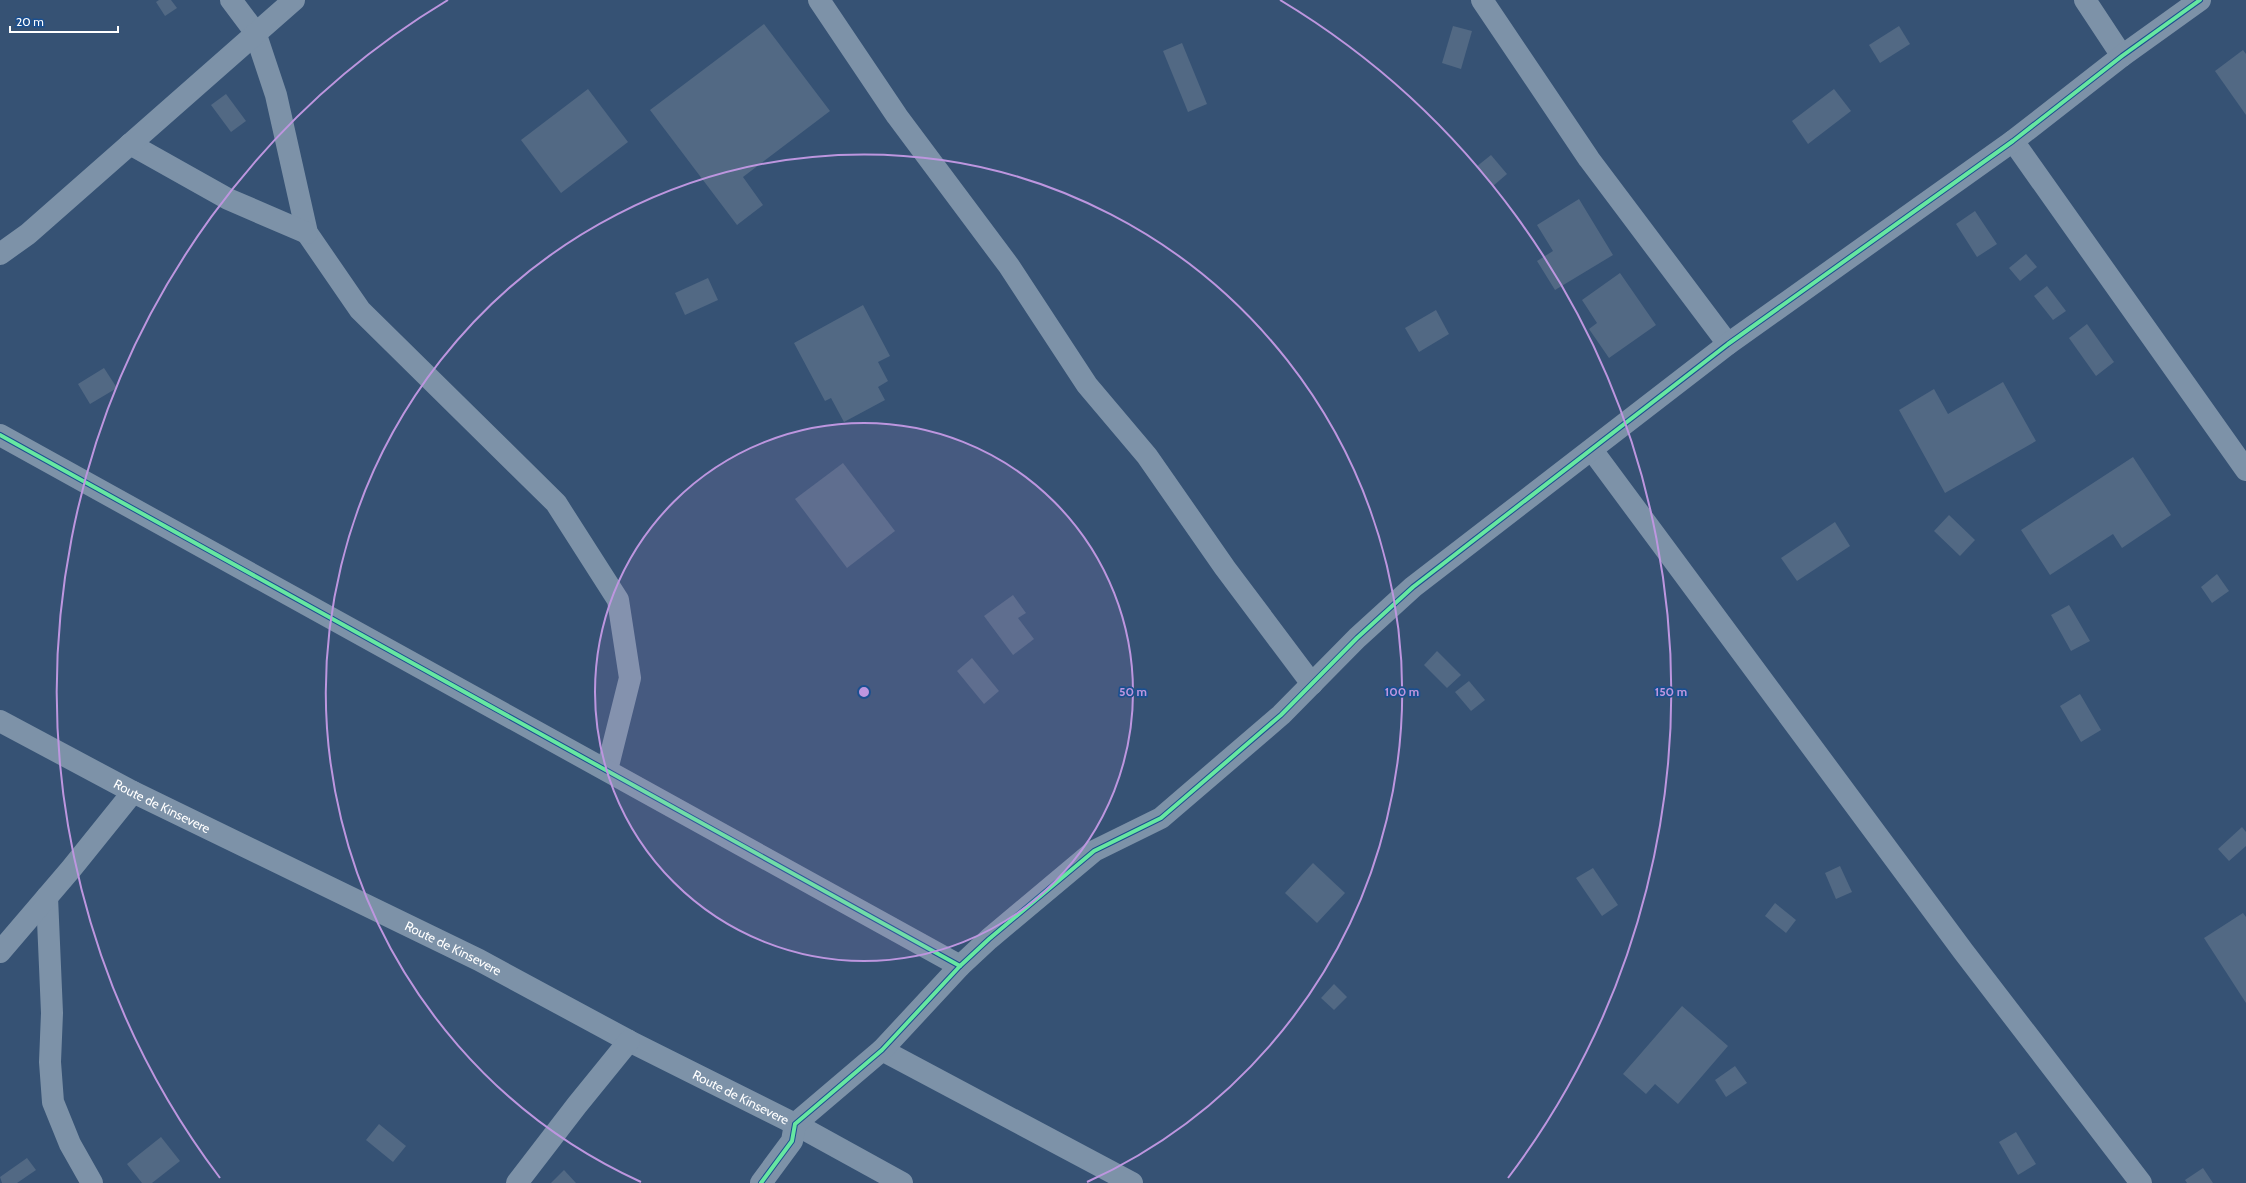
<svg xmlns="http://www.w3.org/2000/svg" width="2246" height="1183" viewBox="0 0 2246 1183" font-family="Cabin,sans-serif">
<style>
.building{fill:#526984}
.lines{fill:none;stroke-linecap:round;stroke-linejoin:round}
.minor{stroke:#7d92a8;stroke-width:22}
.cycleway-casing{stroke:#1b4f8f;stroke-width:6}
.cycleway{stroke:#66e7a1;stroke-width:4}
.ring{fill:none;stroke:#bd96df;stroke-width:2}
.labels{text-anchor:middle;stroke-width:3.5;stroke-linejoin:round;paint-order:stroke}
.street-label{font-size:13px;fill:#fff;stroke:#1b4f8f}
.centre{fill:#bd96df;stroke:#1b4f8f;stroke-width:2}
.ring-label{font-size:12px;text-anchor:middle;font-weight:bold;fill:#bd96df;stroke:#1b4f8f;stroke-width:3.5;stroke-linejoin:round;paint-order:stroke}
</style>
<rect width="100%" height="100%" fill="#365274"/>
<g class="building">
<path d="M159 0H171L177 8 165 16 156 2Z"/>
<path d="M764 24 830 111 743 177 763 205 737 225 650 110Z"/>
<path d="M1453 26 1472 31 1461 69 1442 63Z"/>
<path d="M1899 26 1910 44 1880 63 1869 45Z"/>
<path d="M1182 43 1207 104 1188 112 1163 51Z"/>
<path d="M2243 50 2246 54V115L2215 71Z"/>
<path d="M588 89 628 142 561 193 521 140Z"/>
<path d="M1834 89 1851 111 1808 144 1792 121Z"/>
<path d="M226 94 246 121 231 132 211 105Z"/>
<path d="M1491 155 1507 174 1493 186 1476 167Z"/>
<path d="M1579 199 1613 255 1555 290 1537 261 1553 251 1537 225Z"/>
<path d="M1975 211 1997 244 1977 257 1956 224Z"/>
<path d="M2026 254 2037 267 2020 281 2009 268Z"/>
<path d="M1620 273 1656 325 1609 358 1589 329 1597 323 1582 300Z"/>
<path d="M708 278 718 300 685 315 675 293Z"/>
<path d="M2047 286 2066 311 2053 320 2034 296Z"/>
<path d="M863 305 890 356 878 362 888 381 878 387 885 400 844 422 831 398 825 401 794 343Z"/>
<path d="M1436 310 1449 334 1419 352 1405 328Z"/>
<path d="M2087 324 2114 362 2096 376 2069 338Z"/>
<path d="M104 368 117 388 90 404 78 384Z"/>
<path d="M2003 382 2036 441 1945 493 1899 410 1934 389 1948 414Z"/>
<path d="M2133 457 2171 515 2122 548 2113 534 2050 575 2021 530Z"/>
<path d="M843 463 895 531 847 568 795 499Z"/>
<path d="M1949 515 1975 540 1960 556 1934 531Z"/>
<path d="M1835 522 1850 546 1797 581 1781 558Z"/>
<path d="M2217 574 2229 591 2212 603 2201 587Z"/>
<path d="M1013 595 1026 613 1018 618 1034 639 1013 655 984 616Z"/>
<path d="M2069 605 2090 641 2071 651 2051 615Z"/>
<path d="M1437 651 1461 675 1447 688 1424 665Z"/>
<path d="M972 658 999 691 984 704 957 671Z"/>
<path d="M1469 681 1485 700 1471 711 1455 692Z"/>
<path d="M2080 694 2101 730 2081 742 2060 706Z"/>
<path d="M2242 827 2246 832V846L2229 861 2218 849Z"/>
<path d="M1313 863 1345 893 1317 923 1285 893Z"/>
<path d="M1840 866 1852 892 1836 899 1825 873Z"/>
<path d="M1593 868 1618 905 1602 916 1576 878Z"/>
<path d="M1775 903 1796 920 1786 933 1765 916Z"/>
<path d="M2243 913 2246 917V1003L2204 938Z"/>
<path d="M1334 984 1347 997 1334 1010 1321 998Z"/>
<path d="M1682 1006 1728 1046 1678 1104 1655 1084 1646 1094 1623 1074Z"/>
<path d="M1735 1066 1747 1083 1726 1097 1715 1080Z"/>
<path d="M379 1124 406 1146 393 1162 366 1140Z"/>
<path d="M2016 1132 2036 1164 2018 1175 1999 1142Z"/>
<path d="M161 1137 180 1161 152 1183H142L127 1164Z"/>
<path d="M27 1158 36 1170 17 1183H2L0 1177Z"/>
<path d="M2203 1168 2213 1183H2187L2185 1180Z"/>
<path d="M564 1170 576 1183H551Z"/>
</g>
<g class="lines">
<g class="minor">
<path d="M231 0 255 32 276 95 307 233 360 310 556 503 618 600 630 678 607 770"/>
<path d="M819 0 897 116 1009 266 1087 385 1147 456 1225 568 1312 684"/>
<path d="M1482 0 1589 159 1728 344"/>
<path d="M2085 0 2122 56"/>
<path d="M2013 141 2246 470"/>
<path d="M130 144 228 199 307 233"/>
<path d="M0 254 28 234 294 0"/>
<path d="M0 435 960 966"/>
<path d="M1592 450 1963 951 2141 1183"/>
<path id="s1" d="M0 721 133 792 479 960 629 1041 795 1124 902 1183"/>
<path d="M47 897 52 1013 50 1062 53 1102 70 1144 92 1183"/>
<path d="M0 952 71 869 133 792"/>
<path d="M882 1050 1132 1183"/>
<path d="M517 1183 577 1105 629 1041"/>
<path d="M761 1183 792 1141 795 1124 882 1050 960 966 989 939 1094 851 1161 818 1281 715 1357 638 1413 587 1728 344 2013 141 2122 56 2200 0"/>
</g>
<defs>
<g id="cycleway">
<path d="M0 435 960 966"/>
<path d="M761 1183 792 1141 795 1124 882 1050 960 966 989 939 1094 851 1161 818 1281 715 1357 638 1413 587 1728 344 2013 141 2122 56 2200 0"/>
</g>
</defs>
<use href="#cycleway" class="cycleway-casing"/>
<use href="#cycleway" class="cycleway"/>
</g>
<circle cx="864" cy="692" r="269" fill="#bd96df" fill-opacity=".12"/>
<g class="ring">
<circle cx="864" cy="692" r="269"/>
<path d="M641 1182A538 538 0 1 1 1087 1182"/>
<path d="M220 1178A807 807 0 0 1 448 0M1280 0A807 807 0 0 1 1508 1178"/>
</g>
<g class="labels">
<g class="street-label">
<text dy="5" stroke="none"><textPath href="#s1" startOffset="183">Route de Kinsevere</textPath></text>
<text dy="5" stroke="none"><textPath href="#s1" startOffset="507">Route de Kinsevere</textPath></text>
<text dy="5" stroke="none"><textPath href="#s1" startOffset="831">Route de Kinsevere</textPath></text>
</g>
</g>
<circle cx="864" cy="692" r="6" class="centre"/>
<g class="ring-label">
<text x="1133" y="696">50 m</text>
<text x="1402" y="696">100 m</text>
<text x="1671" y="696">150 m</text>
</g>
<path d="M10 26v6h108v-6" fill="none" stroke="#ffffff" stroke-width="2"/>
<text x="16" y="26" font-size="12" fill="#ffffff" stroke="#1b4f8f" stroke-width="3" paint-order="stroke">20 m</text>
</svg>
